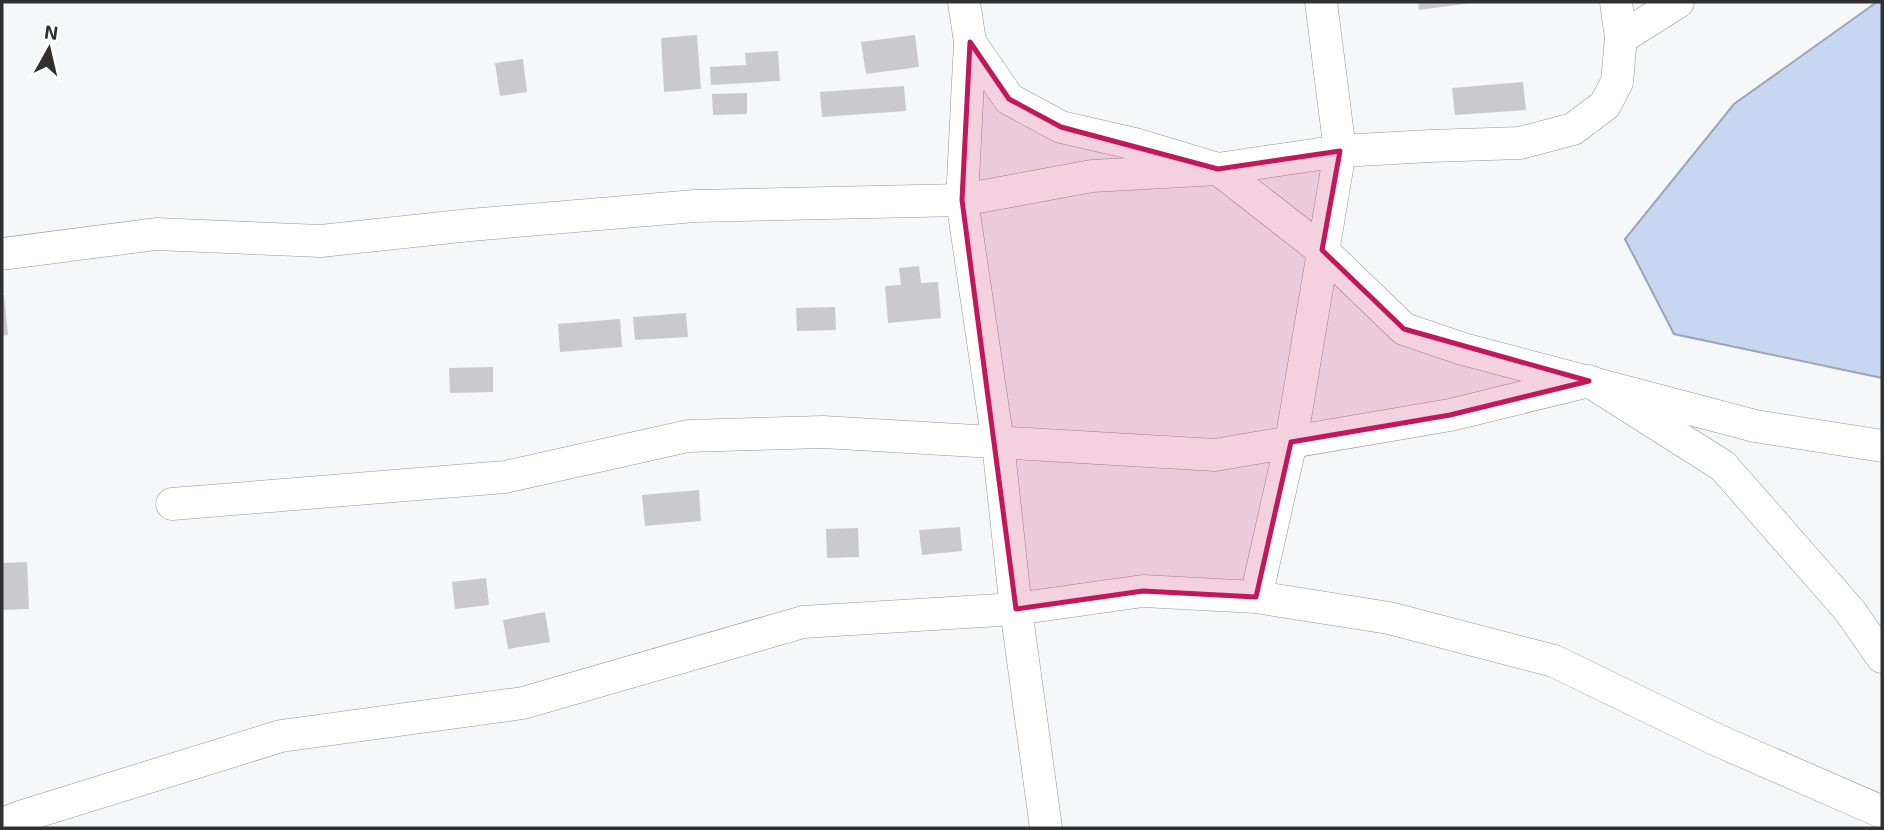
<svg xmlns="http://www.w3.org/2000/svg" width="1884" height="830" viewBox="0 0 1884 830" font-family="'Exo 2',sans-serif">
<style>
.water{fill:#c8d7f1;stroke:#9aa5b7;stroke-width:2}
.building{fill:#cacacc}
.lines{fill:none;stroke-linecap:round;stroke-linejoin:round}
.minor-casing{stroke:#959597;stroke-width:33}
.minor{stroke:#fff;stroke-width:32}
.marked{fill:#c2185b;fill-opacity:0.2;stroke:#c2185b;stroke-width:5;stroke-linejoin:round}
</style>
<rect width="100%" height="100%" fill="#f6f7f9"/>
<path class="water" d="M1877 2H1882V378L1674 334 1625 239 1734 104Z"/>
<g class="building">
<path d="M1418 2H1471V3L1419 10Z"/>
<path d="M697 35 701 89 664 92 661 38Z"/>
<path d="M915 35 919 67 866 74 861 42Z"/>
<path d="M778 51 780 81 711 85 710 67 746 65 745 53Z"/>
<path d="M523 59 527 92 500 96 495 63Z"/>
<path d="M1523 82 1526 110 1455 115 1452 88Z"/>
<path d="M904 86 906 111 822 117 820 92Z"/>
<path d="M747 93V114L713 115 712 94Z"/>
<path d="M919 266 921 283 938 282 941 318 888 323 885 286 901 285 899 268Z"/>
<path d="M2 295H4L8 335 2 336Z"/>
<path d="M835 307 836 330 797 331 796 308Z"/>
<path d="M686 313 688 337 635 340 633 317Z"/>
<path d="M620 319 622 347 560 352 558 324Z"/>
<path d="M493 367V392L450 393 449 368Z"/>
<path d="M699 490 701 521 645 526 642 495Z"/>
<path d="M960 527 962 551 922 555 919 530Z"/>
<path d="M858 528 859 557 827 558 826 529Z"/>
<path d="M27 562 29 609 2 610V563Z"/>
<path d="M486 578 489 605 455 609 452 582Z"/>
<path d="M545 612 550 642 508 649 503 620Z"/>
</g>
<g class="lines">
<defs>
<g id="minor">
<path d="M964 2 970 42 962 200 998 443 1016 609 1046 828"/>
<path d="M1621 38 1678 2"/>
<path d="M970 42 1009 99 1061 127 1135 144 1218 169 1322 250 1404 329 1463 349 1755 426 1882 446"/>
<path d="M2 254 156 234 321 241 470 225 695 206 962 200 1092 176 1218 169 1340 151 1430 146 1520 143 1573 129 1605 105 1617 82 1621 38 1616 2"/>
<path d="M172 504 505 477 688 436 823 432 1215 455 1450 415 1589 381 1723 466 1850 611 1882 657"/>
<path d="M1256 597 1291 442 1340 151 1321 2"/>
<path d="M2 824 23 816 281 736 523 703 803 622 1016 609 1143 591 1256 597 1389 618 1554 661 1717 740 1882 812"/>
</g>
</defs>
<use href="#minor" class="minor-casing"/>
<use href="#minor" class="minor"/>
</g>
<path class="marked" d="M970 42 1009 99 1061 127 1218 169 1340 151 1322 250 1404 329 1589 381 1450 415 1291 442 1256 597 1143 591 1016 609 962 200Z"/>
<rect width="1884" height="830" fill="none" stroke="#303031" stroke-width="7"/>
<g transform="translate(49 49) rotate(8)" stroke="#ffffff" stroke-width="5" paint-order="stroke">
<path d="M0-5L12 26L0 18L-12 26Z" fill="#303031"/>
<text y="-10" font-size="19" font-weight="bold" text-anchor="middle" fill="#303031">N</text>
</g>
</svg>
